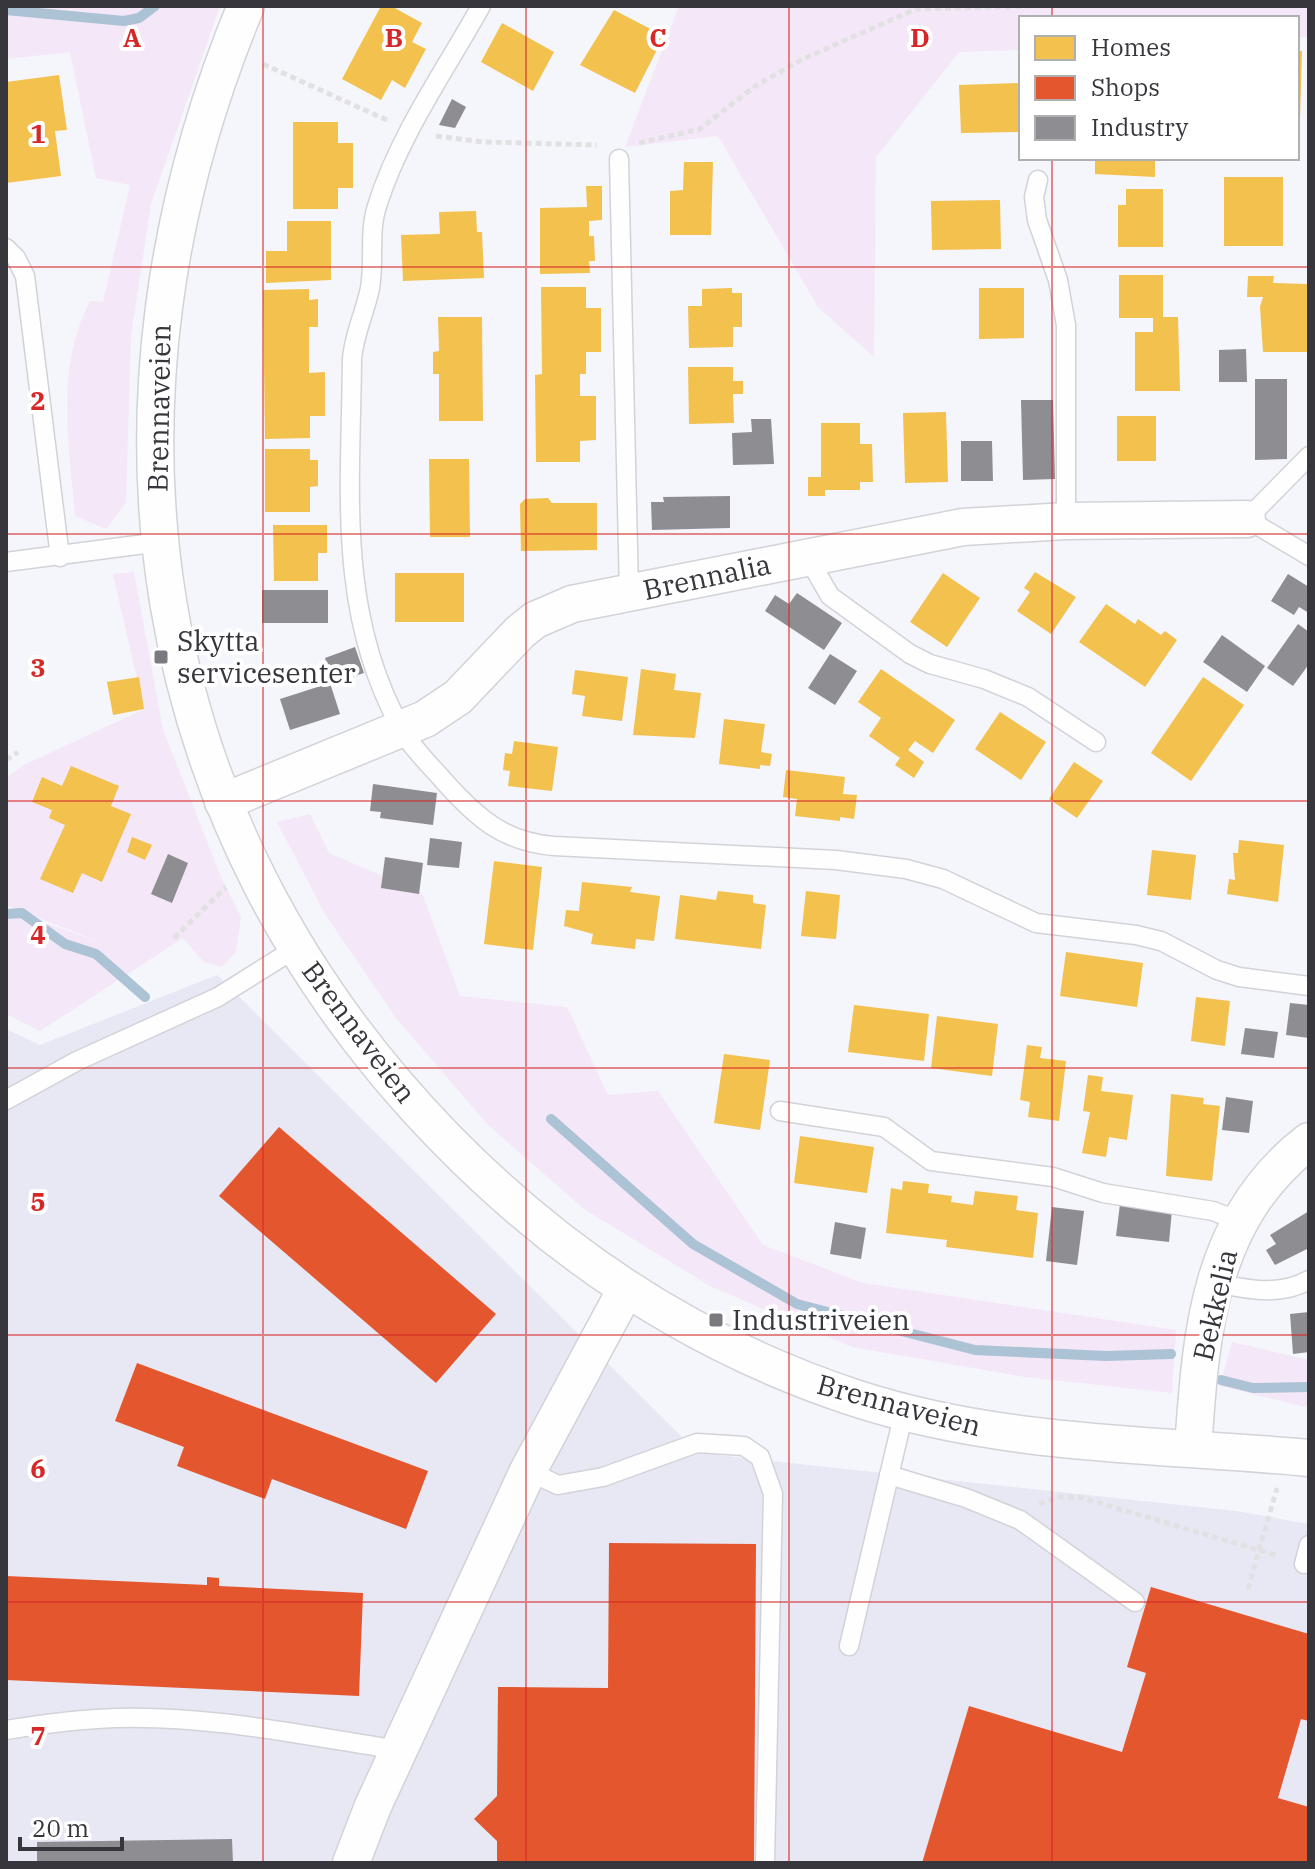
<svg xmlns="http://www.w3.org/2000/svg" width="1315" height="1869" viewBox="0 0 1315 1869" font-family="'IBM Plex Serif',serif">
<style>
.built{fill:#e7e8f4}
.green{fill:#f4e7f7}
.homes{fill:#f2c14e}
.shops{fill:#e4572e}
.industry{fill:#8d8d92}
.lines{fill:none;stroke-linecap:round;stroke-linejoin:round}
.stream{stroke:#acc2d5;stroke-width:10}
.service-casing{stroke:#d2d3d8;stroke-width:21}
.minor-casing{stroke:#d2d3d8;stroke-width:39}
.path{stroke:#e1e1e4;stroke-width:5;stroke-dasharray:6 4;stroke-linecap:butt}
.service{stroke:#fefeff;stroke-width:18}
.minor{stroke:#fefeff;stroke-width:36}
.grid{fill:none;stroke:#d62828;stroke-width:2;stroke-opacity:0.55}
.poi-dot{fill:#79797f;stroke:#fff;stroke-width:3}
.labels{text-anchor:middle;stroke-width:8;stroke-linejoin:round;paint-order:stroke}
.street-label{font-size:28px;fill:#36363c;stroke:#fff}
.poi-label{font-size:28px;fill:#36363c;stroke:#fff;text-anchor:start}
.grid-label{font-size:26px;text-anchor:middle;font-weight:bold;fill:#d62828;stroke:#fff;stroke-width:8;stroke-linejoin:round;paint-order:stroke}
</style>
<rect width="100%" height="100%" fill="#f5f5fc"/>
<path class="built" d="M217 975 698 1453 1236 1511 1309 1524V1863H6V1029L40 1045Z"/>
<g class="green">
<path d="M6 6H220L151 204 131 336 126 502 106 529 75 516C69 442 55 370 90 301L103 302 130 185 96 178 70 52 6 59Z"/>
<path d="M679 6H1309V37H1297V18H1021V50L959 52 876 157 874 357 818 307 718 136 625 147Z"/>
<path d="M134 572 163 730 221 877 241 917 236 952 222 967 204 962 183 938 40 1031 6 1014V909L107 945 6 905V778L24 765 144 709 113 574Z"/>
<path d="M310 814 329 853 422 893 460 996 567 1007 608 1095 658 1091 763 1245 863 1283 1176 1330 1172 1393 1025 1377 852 1347 710 1286 584 1209 488 1125 396 1018 325 914 277 822Z"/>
<path d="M1232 1342 1309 1360V1408L1220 1386Z"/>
</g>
<g class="homes">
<path d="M381 6H391L422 23 412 42 426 49 405 88 392 80 381 100 342 79Z"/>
<path d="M614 10 664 36 635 93 580 65Z"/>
<path d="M502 23 554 52 533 91 481 62Z"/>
<path d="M1297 51H1302L1300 120H1297Z"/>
<path d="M59 75 67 130 55 131 61 176 6 183V82Z"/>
<path d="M1021 83V132L961 133 959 85Z"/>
<path d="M293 122H338V143H353V188H338V209H293Z"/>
<path d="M1095 158H1155V177L1095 174Z"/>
<path d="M684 162H713L711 235H670V191L683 190Z"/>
<rect x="1224" y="177" width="59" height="69"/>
<path d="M586 186H602V220L589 221V236H594L595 261H589L590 273 540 274V208L587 207Z"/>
<path d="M1126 189H1163V247H1118V205H1126Z"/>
<path d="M1000 200 1001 249 932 250 931 201Z"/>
<path d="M476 211 477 232H482L484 278 403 281 401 235 440 234 439 212Z"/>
<path d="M287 221H331V280L266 283V251H287Z"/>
<path d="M1119 275H1163V317H1178L1180 391H1135V332H1153V318H1119Z"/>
<path d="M1248 276H1274L1273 283 1308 284 1307 352H1263L1260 307 1263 297H1247Z"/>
<path d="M541 287H586V308H601V352H586V374H580V396H596V440L580 441V462H536L535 375 542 374Z"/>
<path d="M732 288V293H742V327H733V347L689 348 688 306H702V289Z"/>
<path d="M979 288H1024V338L979 339Z"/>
<path d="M309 289V300L318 299V327H309V373L325 372V416H310V438L265 439 263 290Z"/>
<path d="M438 317H482L483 421H439V374H433V352L439 351Z"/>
<path d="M688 367H733V381H743V394H733L734 423 689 424Z"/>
<path d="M946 412 948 482 905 483 903 413Z"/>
<rect x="1117" y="416" width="39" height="45"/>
<path d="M821 423H860V444H872L873 482H860V490H825V496H808V477H821Z"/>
<path d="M265 449H310V460H318V486L310 487V512H265Z"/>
<path d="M429 459H469L470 537H430Z"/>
<path d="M548 498 552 503H597V550L521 551 520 504 525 499Z"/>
<path d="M273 525H327V553H318V581H274Z"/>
<path d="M1035 572 1076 597 1051 634 1017 611 1030 592 1024 588Z"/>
<rect x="395" y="573" width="69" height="49"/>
<path d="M943 573 980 598 947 647 910 622Z"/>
<path d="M1106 604 1135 624 1138 619 1161 635 1165 631 1177 640 1145 687 1079 642Z"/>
<path d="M641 669 676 674 674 690 701 693 695 738 633 735Z"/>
<path d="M881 669 955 720 933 753 915 741 908 750 924 762 914 778 895 765 900 758 869 736 881 718 858 702Z"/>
<path d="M575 670 628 677 622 721 582 716 585 696 572 694Z"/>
<path d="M139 677 144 709 113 715 107 682Z"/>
<path d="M1203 677 1244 705 1191 781 1151 753Z"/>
<path d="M1000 712 1046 742 1021 780 975 749Z"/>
<path d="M724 719 765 724 761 752 772 754 770 766 760 765V769L719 764Z"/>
<path d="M514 741 558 747 552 791 508 786 510 771 503 770 505 753 512 754Z"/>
<path d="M1074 762 1103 781 1077 818 1049 799Z"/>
<path d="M71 766 119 786 111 806 131 814 102 882 82 873 73 893 40 879 65 825 49 818 52 810 32 802 42 777 62 786Z"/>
<path d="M786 770 845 777 843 794 857 795 854 819 840 817V821L795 816 797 799 783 797Z"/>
<path d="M132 837 152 845 145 860 127 852Z"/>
<path d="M1239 840 1284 845 1278 902 1227 894 1229 879 1235 880 1233 853H1238Z"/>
<path d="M1152 850 1196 855 1191 900 1147 895Z"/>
<path d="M494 861 542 867 533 950 484 944Z"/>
<path d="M582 882 632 887 630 892 660 896 654 941 636 939 635 949 591 944 593 934 564 926 566 910 579 911Z"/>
<path d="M718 891 753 895V903L766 905 761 949 675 939 680 895 716 900Z"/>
<path d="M806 891 840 895 836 939 801 936Z"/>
<path d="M1066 952 1143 963 1137 1007 1060 996Z"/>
<path d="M1196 997 1230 1001 1225 1046 1191 1041Z"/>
<path d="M854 1005 929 1014 924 1061 848 1052Z"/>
<path d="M937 1016 998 1024 992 1076 931 1068Z"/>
<path d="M1027 1045 1042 1047 1040 1058 1066 1061 1059 1121 1028 1117 1030 1102 1020 1100Z"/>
<path d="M724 1054 770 1060 760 1130 714 1123Z"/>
<path d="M1088 1075 1103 1077 1101 1091 1133 1095 1127 1140 1109 1137 1106 1157 1082 1153 1090 1112 1083 1111Z"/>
<path d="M1171 1094 1204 1098 1203 1104 1220 1106 1212 1181 1166 1176Z"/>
<path d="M800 1136 874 1147 867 1193 794 1183Z"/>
<path d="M903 1181 929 1184 928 1193 952 1196 951 1202 973 1205 975 1191 1018 1196 1016 1210 1038 1213 1033 1258 946 1247 947 1240 886 1233 891 1188 902 1190Z"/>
</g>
<g class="shops">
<path d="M279 1127 496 1314 436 1383 219 1196Z"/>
<path d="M137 1363 428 1471 406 1529 272 1479 265 1499 177 1466 184 1447 115 1421Z"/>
<path d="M609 1543 756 1544 754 1863H497V1841L474 1819 497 1796 498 1687 608 1688Z"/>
<path d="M6 1576 207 1585V1577L219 1578V1586L363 1593 359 1696 6 1680Z"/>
<path d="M1151 1587 1309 1634V1721L1301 1719 1278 1798 1309 1807V1863H922L969 1706 1122 1752 1146 1673 1127 1667Z"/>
</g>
<g class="industry">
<path d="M452 99 466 107 455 128 439 125Z"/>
<path d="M1246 349 1247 382H1219V350Z"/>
<path d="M1255 379H1287V459L1255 460Z"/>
<path d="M1021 400H1053L1055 479 1023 480Z"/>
<path d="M751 419H771L774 464 733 465 732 433 752 432Z"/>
<path d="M961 441H992L993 481H961Z"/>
<path d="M730 496V528L652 530 651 502H664L663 497Z"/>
<path d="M1288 574 1309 587V613L1299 607 1294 615 1271 601Z"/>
<rect x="262" y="590" width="66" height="33"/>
<path d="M797 593 842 623 824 650 765 611 775 595 789 604Z"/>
<path d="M1298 624 1309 632V664L1293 686 1267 668Z"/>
<path d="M1222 635 1265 666 1247 692 1203 662Z"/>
<path d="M355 647 364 673 333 683 325 658Z"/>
<path d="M830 654 857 671 835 705 808 688Z"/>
<path d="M330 683 340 714 290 730 280 699Z"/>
<path d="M373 784 437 793 433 825 380 818 381 812 370 811Z"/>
<path d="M430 838 462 842 459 868 427 865Z"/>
<path d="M168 854 188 863 172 903 151 894Z"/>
<path d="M385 857 423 863 419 894 381 888Z"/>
<path d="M1290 1003 1309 1005V1038L1286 1035Z"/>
<path d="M1245 1028 1278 1032 1274 1058 1241 1054Z"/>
<path d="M1226 1097 1253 1101 1249 1133 1222 1130Z"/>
<path d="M1120 1204 1172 1210 1169 1242 1116 1236Z"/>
<path d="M1052 1207 1084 1211 1077 1265 1046 1261Z"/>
<path d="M1309 1211V1248L1275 1265 1266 1250 1276 1244 1270 1235Z"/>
<path d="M835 1222 866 1228 861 1259 830 1254Z"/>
<path d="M1309 1312V1352L1293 1354 1290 1314Z"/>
<path d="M232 1839 233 1863H37V1842Z"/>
</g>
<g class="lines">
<g class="stream">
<path d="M6 10 124 21 139 18 155 6"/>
<path d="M6 914 22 913 65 944 96 954 145 997"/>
<path d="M551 1119 693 1244 797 1304 975 1350 1106 1356 1171 1354"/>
<path d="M1221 1380 1253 1388 1309 1387"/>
</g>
<defs>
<g id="service">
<path d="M481 6C446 69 400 134 378 203 368 231 375 259 370 288 365 313 354 334 352 359 351 487 336 612 401 728 411 747 429 764 443 780 476 817 503 842 554 846L836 860 906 869 943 879 1036 923 1136 935 1161 941 1217 970 1239 977 1309 986"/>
<path d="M619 159 629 593"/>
<path d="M1038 180 1034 197 1037 220 1058 280 1066 325V521"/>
<path d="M6 248 16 258 25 276 60 557"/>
<path d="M1309 456 1247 519 1309 556"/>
<path d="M807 556 830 596 910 654 930 664 984 679 1028 697 1096 742"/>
<path d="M6 562 160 542"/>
<path d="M6 1100 77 1061 218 997 296 948"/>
<path d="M780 1111 884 1127 931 1161 1053 1177 1103 1193 1213 1211 1239 1221"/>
<path d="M1215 1283C1247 1289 1278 1297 1309 1280"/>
<path d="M528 1471 558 1485 603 1477 697 1443 744 1446 760 1457 773 1494 765 1863"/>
<path d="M889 1475 966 1498 1020 1520 1135 1602"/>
<path d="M1304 1564 1309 1545"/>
<path d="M849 1646 904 1412"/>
<path d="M6 1730C43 1724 79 1719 116 1718 210 1715 307 1736 399 1750"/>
</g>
<g id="minor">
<path d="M246 6C80 405 139 824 445 1138 561 1257 697 1346 855 1398 1001 1446 1158 1444 1309 1458"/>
<path d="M223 802 425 719 458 697 520 632 535 620 572 604 963 527 1066 521 1247 519"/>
<path d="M1193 1449C1201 1332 1208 1219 1309 1141"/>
<path d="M351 1863 373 1806 528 1471 625 1291"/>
</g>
</defs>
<use href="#service" class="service-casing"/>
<use href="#minor" class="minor-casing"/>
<g class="path">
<path d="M263 64 389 121"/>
<path d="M436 136 484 142 597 145"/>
<path d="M639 143 700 129 755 86 803 59 916 9 1033 6"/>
<path d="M6 760 18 752"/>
<path d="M174 938 226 887"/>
<path d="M1039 1504 1059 1497H1079L1279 1556"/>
<path d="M1248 1589 1277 1488"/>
</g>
<use href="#service" class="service"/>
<use href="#minor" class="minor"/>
</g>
<path class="grid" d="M263 6V1863M526 6V1863M789 6V1863M1052 6V18M1052 158V1863M6 267H1309M6 534H1309M6 801H1309M6 1068H1309M6 1335H1309M6 1602H1309"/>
<g class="poi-dot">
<rect x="153" y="649" width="16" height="16" rx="4"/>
<rect x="708" y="1312" width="16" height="16" rx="4"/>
</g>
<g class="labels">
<g class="street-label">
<text transform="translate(159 408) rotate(-89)" y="10">Brennaveien</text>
<text transform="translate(707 577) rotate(-12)" y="10">Brennalia</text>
<text transform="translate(359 1032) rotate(53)" y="10">Brennaveien</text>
<text transform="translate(1215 1305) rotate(-77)" y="10">Bekkelia</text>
<text transform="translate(899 1405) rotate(15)" y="10">Brennaveien</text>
</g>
<g class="poi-label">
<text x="177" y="651">Skytta<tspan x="177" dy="32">servicesenter</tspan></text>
<text x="732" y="1330">Industriveien</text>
</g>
</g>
<g class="grid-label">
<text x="132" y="47">A</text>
<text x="394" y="47">B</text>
<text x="658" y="47">C</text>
<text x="920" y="47">D</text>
<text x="38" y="143">1</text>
<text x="38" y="410">2</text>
<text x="38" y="677">3</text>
<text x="38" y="944">4</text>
<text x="38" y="1211">5</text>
<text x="38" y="1478">6</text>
<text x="38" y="1745">7</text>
</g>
<rect width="1315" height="1869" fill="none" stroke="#36363c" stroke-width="16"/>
<rect x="1019" y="16" width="280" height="144" fill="#ffffff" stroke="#afafb1" stroke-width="2"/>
<rect x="1035" y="36" width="40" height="24" fill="#f2c14e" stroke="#afafb1" stroke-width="2"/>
<text x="1091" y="56" font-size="24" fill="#36363c">Homes</text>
<rect x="1035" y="76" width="40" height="24" fill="#e4572e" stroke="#afafb1" stroke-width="2"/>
<text x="1091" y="96" font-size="24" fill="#36363c">Shops</text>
<rect x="1035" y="116" width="40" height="24" fill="#8d8d92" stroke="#afafb1" stroke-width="2"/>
<text x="1091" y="136" font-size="24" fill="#36363c">Industry</text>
<path d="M20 1837v12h102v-12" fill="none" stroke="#36363c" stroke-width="4"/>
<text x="32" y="1837" font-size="24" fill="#36363c" stroke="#ffffff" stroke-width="6" paint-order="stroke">20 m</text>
</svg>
